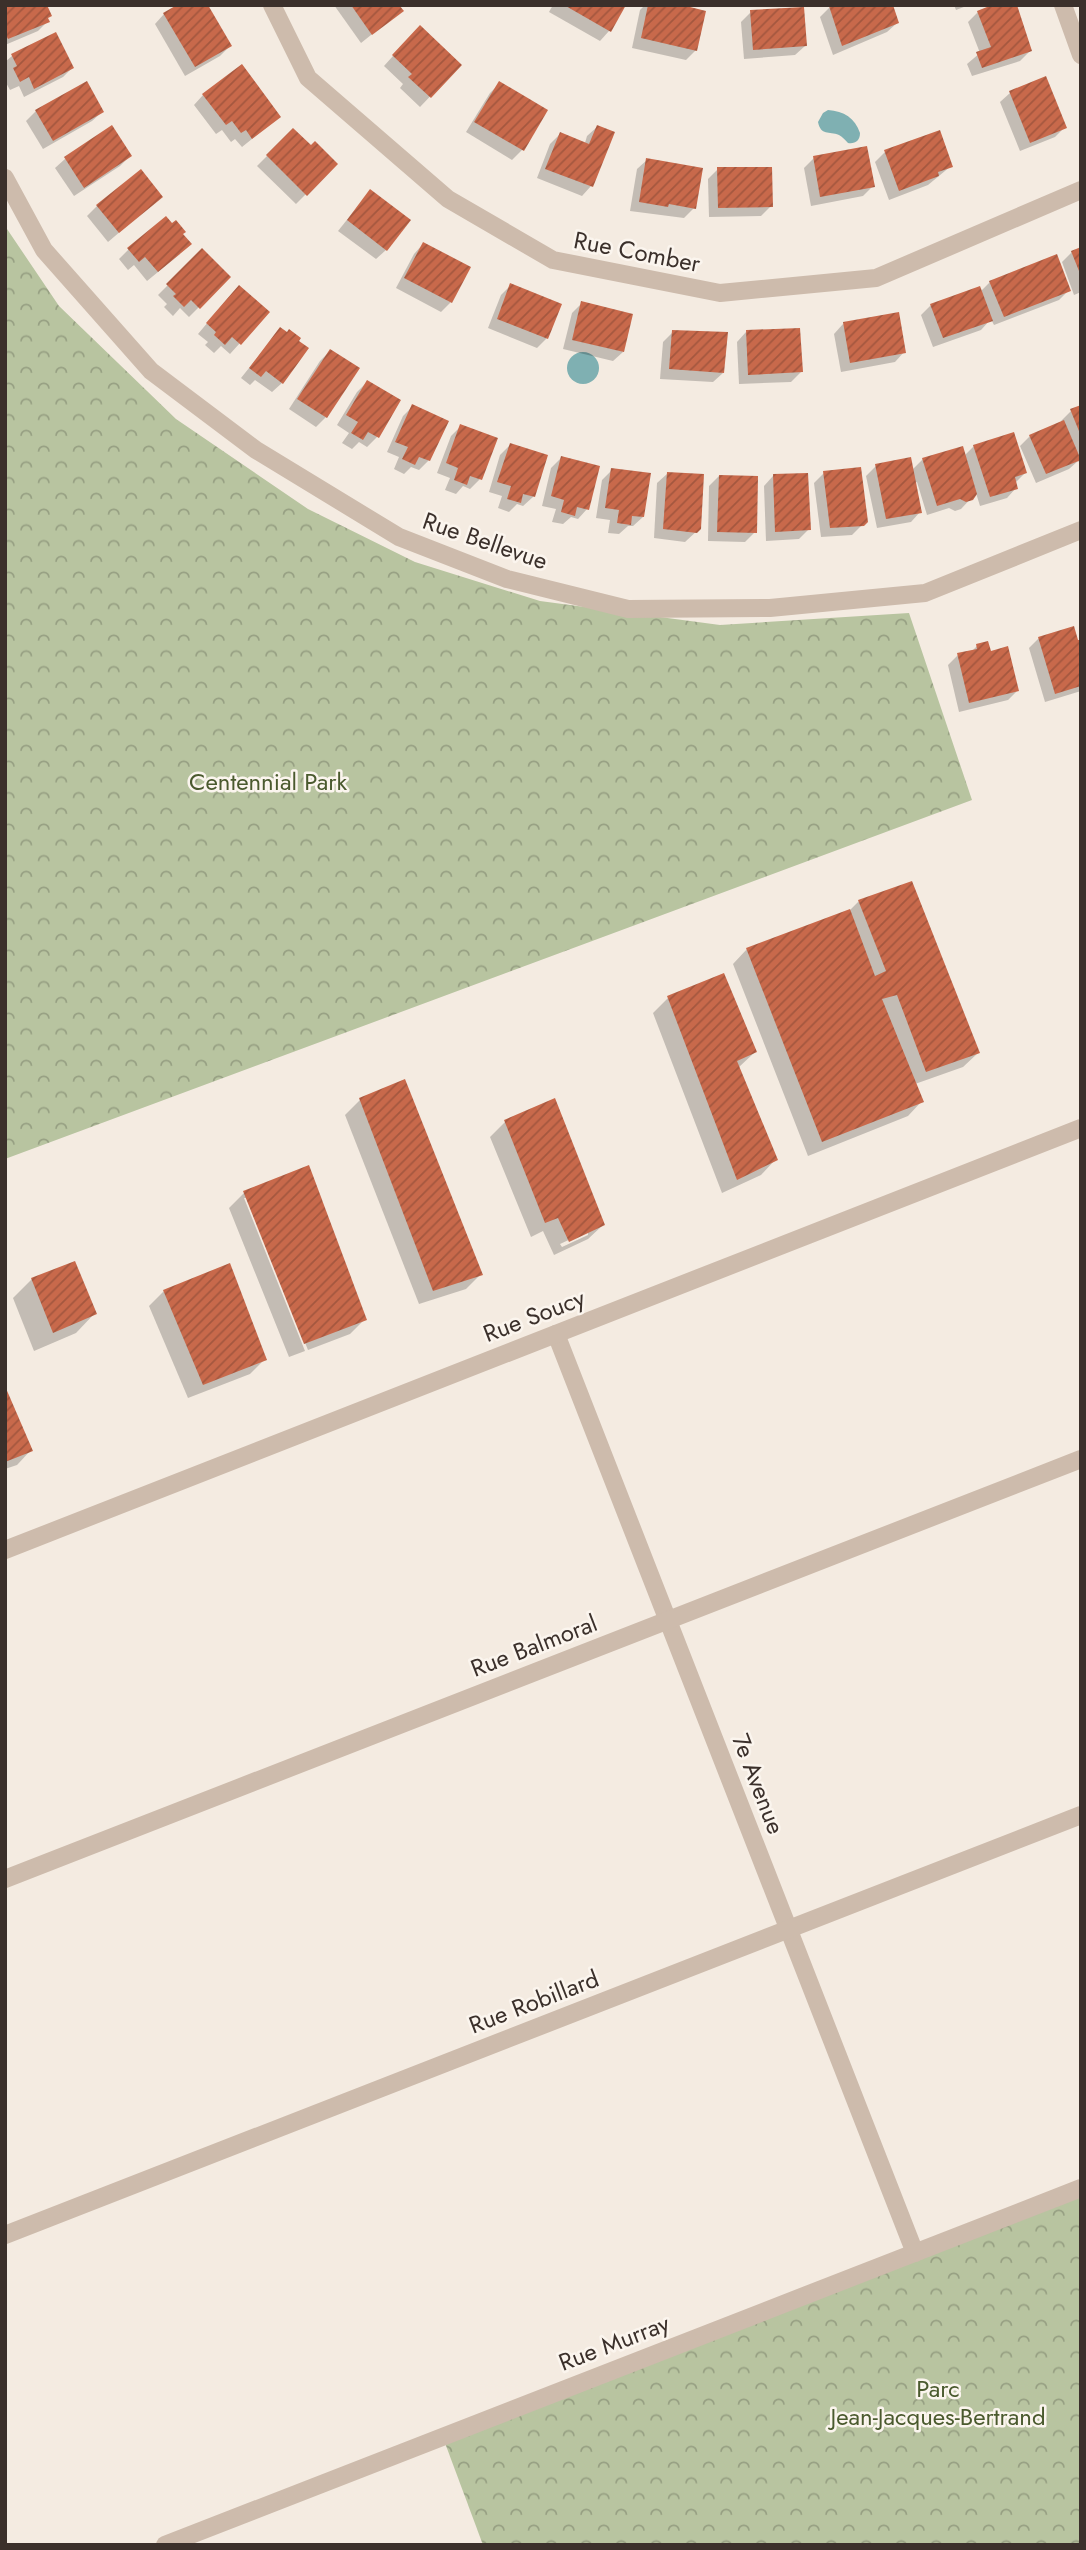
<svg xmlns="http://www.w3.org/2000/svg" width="1086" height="2550" viewBox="0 0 1086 2550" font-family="Jost,sans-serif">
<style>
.park{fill:url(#park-crowns)}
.water{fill:#7fb0b2}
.shadow{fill:#0003;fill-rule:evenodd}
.building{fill:url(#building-hatch)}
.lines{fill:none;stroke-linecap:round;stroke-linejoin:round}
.minor{stroke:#cdbbac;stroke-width:18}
.labels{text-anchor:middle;stroke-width:5;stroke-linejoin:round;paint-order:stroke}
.street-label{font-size:24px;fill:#3b302b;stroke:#fbf5ee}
.park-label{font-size:24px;fill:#4a5a2e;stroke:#fbf5ee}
</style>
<defs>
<pattern id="park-crowns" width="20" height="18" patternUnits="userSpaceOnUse" patternTransform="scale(1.75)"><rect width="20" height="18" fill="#b8c4a0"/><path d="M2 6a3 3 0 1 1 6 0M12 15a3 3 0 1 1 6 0" fill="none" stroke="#97a083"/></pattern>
<pattern id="building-hatch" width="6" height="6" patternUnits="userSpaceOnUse" patternTransform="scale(1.75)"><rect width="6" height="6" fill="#c8694b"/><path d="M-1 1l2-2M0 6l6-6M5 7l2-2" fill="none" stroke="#a4573f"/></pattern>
</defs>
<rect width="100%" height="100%" fill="#f4ebe1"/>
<g class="park">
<path d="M5 226 59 306 176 419 308 509 415 562 540 601 720 625 909 613 972 800 5 1159Z"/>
<path d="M1081 2193V2545H483L445 2443Z"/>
</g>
<g class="water">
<path d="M828 110C844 111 855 118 860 133 860 141 855 144 848 143 845 140 843 137 839 135 829 131 821 136 818 122L823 113Z"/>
<circle cx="583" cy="368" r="16"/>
</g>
<g class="shadow">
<path d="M5 5 47 19 48 21 38 31 5 45Z"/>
<path d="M334 5H397L401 11 361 43Z"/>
<path d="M553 5H624L609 31 600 41 549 12Z"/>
<path d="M645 5H674L696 50 686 60 632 48 640 10Z"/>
<path d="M954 5H969L956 10Z"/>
<path d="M830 7 897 23 887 32 833 55 820 17Z"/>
<path d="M751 12 805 46 795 55 744 59 741 22Z"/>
<path d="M978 12 1030 51 1020 61 972 76 967 64 980 53 968 22Z"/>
<path d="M164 14 230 46 220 56 185 76 155 24Z"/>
<path d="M55 34 72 68 63 77 24 97 19 86 10 90 5 81 7 76 5 62 12 56Z"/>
<path d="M410 37 460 65 420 107 400 88 403 84 384 66Z"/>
<path d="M500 83 522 150 512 160 466 132 490 93Z"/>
<path d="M1010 93 1065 127 1055 137 1020 151 1000 102Z"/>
<path d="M203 95 279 117 242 147 235 139 231 142 222 130 216 134 194 105Z"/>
<path d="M36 111 102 112 92 121 43 149 26 121Z"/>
<path d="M597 127 591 186 582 196 537 178 550 144 560 134 585 143 587 136Z"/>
<path d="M112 128 130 156 120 166 74 196 55 168 65 159Z"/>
<path d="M293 130 311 148 336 164 296 204 257 166Z"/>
<path d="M885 152 951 166 928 185 889 200 875 162Z"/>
<path d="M814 158 873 186 863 196 811 206 804 168Z"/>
<path d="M647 160 694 208 684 218 630 211 637 169Z"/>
<path d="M718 169 771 206 761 216 709 217 708 179Z"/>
<path d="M370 191 386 250 376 259 338 231Z"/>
<path d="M161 197 108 242 87 216 97 206Z"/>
<path d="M181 234 180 254 147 281 134 265 128 270 119 259 129 249Z"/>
<path d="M423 244 451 302 441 312 396 288 414 254Z"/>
<path d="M1081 249V292L1074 295 1062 262 1072 252Z"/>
<path d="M202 251 229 277 189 317 180 308 173 316 164 307 167 304 158 295Z"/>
<path d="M990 282 1069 290 1059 300 994 325 991 319 981 330 933 347 921 315 931 305 980 292Z"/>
<path d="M511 285 547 338 537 348 488 328 501 295Z"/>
<path d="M229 297 268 312 230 354 221 346 214 353 205 345 208 342 198 334Z"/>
<path d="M582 303 623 352 613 361 563 349 572 313Z"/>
<path d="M843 324 904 352 895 362 841 372 834 334Z"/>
<path d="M280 329 282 383 272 392 255 380 250 385 241 378Z"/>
<path d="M673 332 723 373 713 382 660 379 663 342Z"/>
<path d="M746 332 801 372 791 382 739 384 737 342Z"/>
<path d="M330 351 326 417 316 427 289 409 320 361Z"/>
<path d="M367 382 399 400 377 437 367 447 359 442 352 449 342 443 349 433 337 425 357 392Z"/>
<path d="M413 406 429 460 419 470 411 467 404 474 394 469 399 457 387 452 403 416Z"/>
<path d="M1081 407V464L1078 461 1069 469 1036 483 1020 446 1030 436 1062 423 1061 421 1071 411Z"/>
<path d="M461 426 480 479 470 489 463 486 456 494 445 490 450 478 437 473 451 436Z"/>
<path d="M510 445 533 497 523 506 517 504 509 512 498 508 502 496 489 492 500 455Z"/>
<path d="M974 446 1025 473 1015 483 1016 488 1007 498 980 506 976 493 961 509 955 511 949 508 927 515 917 482 915 483 920 512 911 522 877 528 866 476 876 466 912 470 923 459 964 456Z"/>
<path d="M561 458 587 509 578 519 571 517 563 524 552 522 556 509 542 506 551 468Z"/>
<path d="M612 470 643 517 633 526H628L619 534 608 533 610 520 596 518 602 480Z"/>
<path d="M824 473 866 521 852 535 821 537 814 483Z"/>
<path d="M667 474 699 529 685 542 654 538 657 483Z"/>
<path d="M719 476 755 532 745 542 708 541 709 486Z"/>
<path d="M773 476 809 529 799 539 766 541 764 486Z"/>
<path d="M1039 638 1081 641V691L1045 702 1029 648Z"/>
<path d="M977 646 989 653 1017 691 1008 700 959 712 948 665 958 655 971 652Z"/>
<path d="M859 901 978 1053 963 1067 915 1084 922 1101 908 1116 808 1156 733 964 747 949 848 912Z"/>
<path d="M668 998 755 1052 738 1068 775 1160 761 1175 722 1193 653 1013Z"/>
<path d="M404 1082 481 1274 466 1289 419 1304 345 1115 360 1100Z"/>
<path d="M505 1122 603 1225 588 1239 554 1255 543 1231 531 1237 490 1137ZM588 1231V1235L562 1247 560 1244Z"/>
<path d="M244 1193 365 1319 350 1334 308 1350 247 1198H244L305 1351 289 1357 229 1208Z"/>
<path d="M32 1279 95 1313 76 1333 34 1351 13 1298Z"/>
<path d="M164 1291 265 1359 250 1374 188 1398 149 1306Z"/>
<path d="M5 1390 31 1450 17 1465 5 1469Z"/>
</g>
<g class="building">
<path d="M5 5H47L52 16 48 18 50 22 8 39 5 33Z"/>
<path d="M177 5H208L232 46 195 67 163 13Z"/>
<path d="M351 5H399L404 11 372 35Z"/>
<path d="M564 5H626L611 32Z"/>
<path d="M648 5H682L706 11 697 51 641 38Z"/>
<path d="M831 5H893L899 23 842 46 829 6Z"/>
<path d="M992 5H1017L1032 51 982 68 976 52 991 47 977 11Z"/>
<path d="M804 7 807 46 753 50 750 10Z"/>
<path d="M420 25 462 65 431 98 408 77 412 74 392 55Z"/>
<path d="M56 32 74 68 34 89 29 77 20 82 13 68 17 66 11 54Z"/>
<path d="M242 64 281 117 252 139 246 130 241 133 232 121 226 125 202 94Z"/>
<path d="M1046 76 1067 128 1030 143 1009 91Z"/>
<path d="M87 81 104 112 53 141 35 110Z"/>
<path d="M499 81 548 110 524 151 474 122Z"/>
<path d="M112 125 132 156 84 188 64 157Z"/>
<path d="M597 125 615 132 593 187 545 169 560 132 589 144Z"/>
<path d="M293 128 311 145 315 141 338 164 307 196 266 155Z"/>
<path d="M940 130 953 167 938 172 939 176 899 191 884 150Z"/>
<path d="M867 146 875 187 820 197 813 156Z"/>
<path d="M646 158 703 168 696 209 669 204 668 207 639 202Z"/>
<path d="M717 167H772L773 207 718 208Z"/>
<path d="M141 169 163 197 119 233 96 205Z"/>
<path d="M370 189 411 220 387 251 347 220Z"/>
<path d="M166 216 172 223 176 220 186 232 183 234 192 244 158 272 145 257 139 262 127 248Z"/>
<path d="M423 242 471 267 452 303 404 278Z"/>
<path d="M1081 247V276L1071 251Z"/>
<path d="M202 248 231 277 200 309 191 300 184 307 173 296 176 294 166 284Z"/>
<path d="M1057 254 1071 291 1004 317 989 281Z"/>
<path d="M510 283 562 304 548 339 497 319Z"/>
<path d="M239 285 270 312 241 345 232 337 225 345 214 335 216 332 206 323Z"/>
<path d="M980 286 993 321 943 338 930 304Z"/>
<path d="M581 301 633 314 624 352 572 340Z"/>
<path d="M899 312 906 353 850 363 843 322Z"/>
<path d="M280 327 287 332 289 329 301 338 299 341 309 348 283 384 266 371 261 377 249 368Z"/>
<path d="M800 328 803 372 748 375 746 330Z"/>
<path d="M672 330 728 332 724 373 669 369Z"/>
<path d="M330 349 360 368 327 418 297 399Z"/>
<path d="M367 380 401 400 379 438 368 432 363 440 351 433 358 422 346 415Z"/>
<path d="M412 404 449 421 430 461 419 457 415 465 402 459 408 447 395 442Z"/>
<path d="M1081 405V436L1070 409Z"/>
<path d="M1064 420 1081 460 1046 474 1029 435Z"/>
<path d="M460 424 498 438 482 480 470 476 467 485 454 480 458 468 446 463Z"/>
<path d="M1014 432 1027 473 1015 477 1018 489 990 497 973 445Z"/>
<path d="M510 443 548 455 535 497 523 494 521 503 507 499 511 486 497 482Z"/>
<path d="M963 446 977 494 973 500 966 502 960 499 937 506 922 458Z"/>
<path d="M561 456 600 466 589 510 577 507 575 516 561 512 564 500 551 496Z"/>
<path d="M911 457 922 513 886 519 875 464Z"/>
<path d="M861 467 868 522 864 526 830 528 823 471Z"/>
<path d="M611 468 651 473 644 517 632 516 631 525 617 523 619 510 605 508Z"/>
<path d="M667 472 704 474 701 529 697 533 663 529Z"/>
<path d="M808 473 811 530 775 532 773 474Z"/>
<path d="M719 475 758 476 757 533 717 532Z"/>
<path d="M1074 626 1078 640H1081V686L1055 694 1038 637Z"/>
<path d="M988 641 991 651 1008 646 1019 691 969 703 957 653 977 649 976 644Z"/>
<path d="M912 881 980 1053 926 1072 897 995 882 999 924 1102 822 1142 746 948 850 909 875 976 886 971 858 900Z"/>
<path d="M724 973 757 1052 737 1061 778 1160 737 1180 667 996Z"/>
<path d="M405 1079 483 1275 433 1291 359 1098Z"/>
<path d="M555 1098 605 1225 569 1242 558 1218 545 1223 504 1120Z"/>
<path d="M309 1165 367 1320 304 1344 243 1191Z"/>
<path d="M75 1261 97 1314 53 1333 31 1278Z"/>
<path d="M230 1263 267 1360 203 1385 163 1290Z"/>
<path d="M5 1386 33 1451 5 1462Z"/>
</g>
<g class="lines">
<g class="minor">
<path d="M272 5 308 78 448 199 553 260 720 293 876 278 1081 190"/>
<path d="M1063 5 1081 55"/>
<path d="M5 178 44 250 151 371 256 450 399 537 507 579 628 609 770 608 925 593 1081 530"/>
<path d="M556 1334 915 2253"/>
<path d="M5 1550 1081 1128"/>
<path d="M5 1879 1081 1459"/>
<path d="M5 2235 1081 1815"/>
<path d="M165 2545 1081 2188"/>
</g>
</g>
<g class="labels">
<g class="street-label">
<text transform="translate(637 252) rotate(11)" y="8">Rue Comber</text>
<text transform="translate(485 541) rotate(19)" y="8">Rue Bellevue</text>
<text transform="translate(534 1316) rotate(-21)" y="8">Rue Soucy</text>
<text transform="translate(534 1646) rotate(-21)" y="8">Rue Balmoral</text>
<text transform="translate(758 1784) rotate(69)" y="8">7e Avenue</text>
<text transform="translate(534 2002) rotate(-21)" y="8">Rue Robillard</text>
<text transform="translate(614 2343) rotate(-21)" y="8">Rue Murray</text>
</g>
<g class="park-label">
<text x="268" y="790">Centennial Park</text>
<text x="938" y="2397">Parc<tspan x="938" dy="28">Jean-Jacques-Bertrand</tspan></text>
</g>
</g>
<rect width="1086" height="2550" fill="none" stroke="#3b302b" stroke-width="14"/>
</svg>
